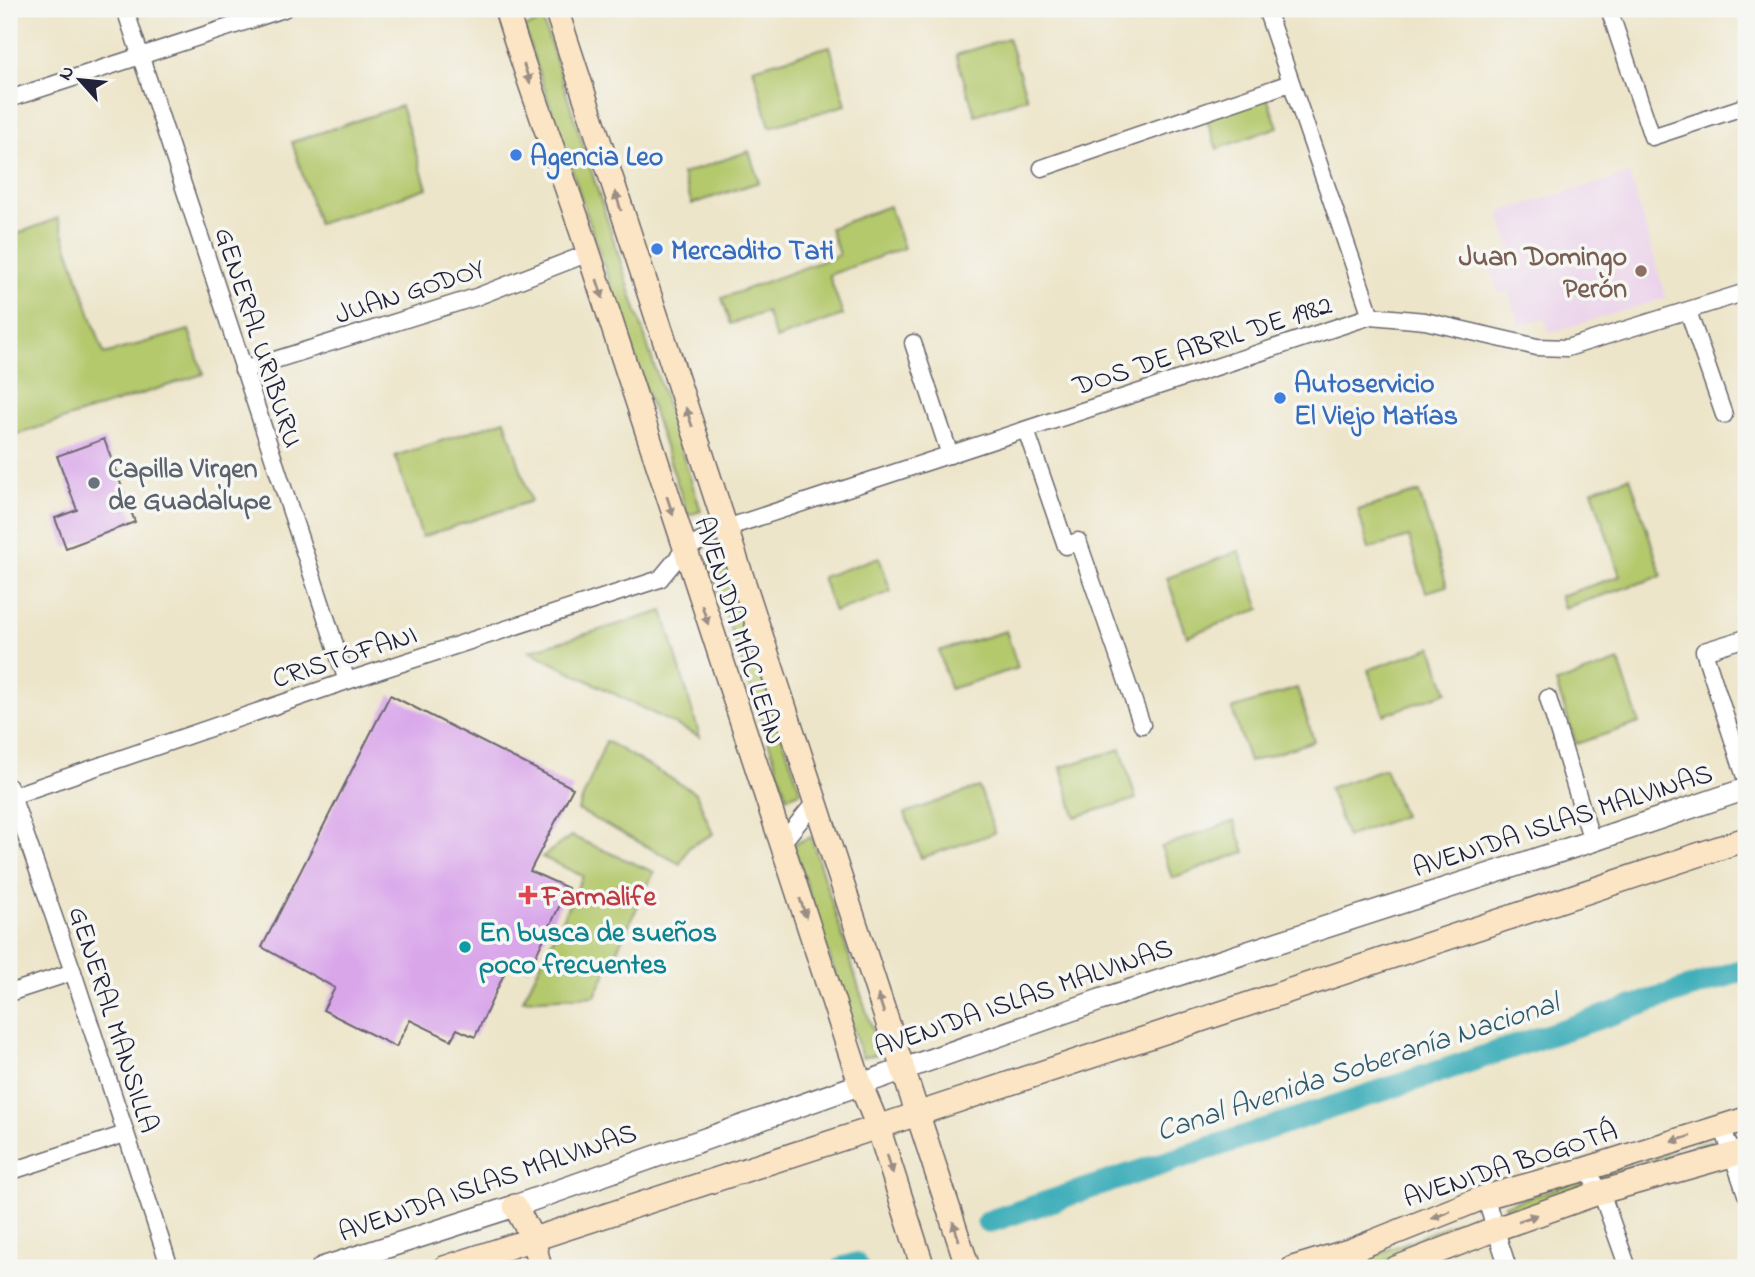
<svg xmlns="http://www.w3.org/2000/svg" width="1755" height="1277" viewBox="0 0 1755 1277" font-family="'Indie Flower',sans-serif">
<style>
.built{fill:#ebd1eb}
.green{fill:#b4c86c;stroke:#6b7554;stroke-width:2}
.lines{fill:none;stroke-linecap:round;stroke-linejoin:round}
.canal{stroke:#3fafba;stroke-width:23}
.building{fill:#d9a6ea}
.minor-casing{stroke:#69666d;stroke-width:19}
.tertiary-casing{stroke:#69666d;stroke-width:24}
.secondary-casing{stroke:#69666d;stroke-width:26}
.minor{stroke:#fff;stroke-width:16}
.tertiary{stroke:#fff;stroke-width:21}
.secondary{stroke:#fce5c4;stroke-width:23}
.oneway{fill:#9a8d86}
.shop-dot{fill:#3f7fe0;stroke:#f6f6f2;stroke-width:2.5}
.education-dot{fill:#8d6e63;stroke:#f6f6f2;stroke-width:2.5}
.worship-dot{fill:#6b7280;stroke:#f6f6f2;stroke-width:2.5}
.health-dot{fill:#e0444e;stroke:#f6f6f2;stroke-width:2.5}
.culture-dot{fill:#0f9aa8;stroke:#f6f6f2;stroke-width:2.5}
.labels{text-anchor:middle;stroke-width:7;stroke-linejoin:round;paint-order:stroke}
.shop-label{font-size:28px;font-weight:bold;fill:#366cbe;stroke:#f6f6f2;text-anchor:start}
.education-label{font-size:28px;font-weight:bold;fill:#785e54;stroke:#f6f6f2;text-anchor:end}
.street-label{font-size:28px;fill:#22223b;stroke:#f6f6f2}
.worship-label{font-size:28px;font-weight:bold;fill:#5b616d;stroke:#f6f6f2;text-anchor:start}
.health-label{font-size:28px;font-weight:bold;fill:#be3a42;stroke:#f6f6f2;text-anchor:start}
.culture-label{font-size:28px;font-weight:bold;fill:#0d838f;stroke:#f6f6f2;text-anchor:start}
.water-label{font-size:30px;font-style:italic;fill:#2e5a6e;stroke:#f6f6f2}
</style>
<rect width="100%" height="100%" fill="#f6f6f2"/>
<filter id="ink" filterUnits="userSpaceOnUse"><feTurbulence type="fractalNoise" baseFrequency=".0143" numOctaves="2"/><feDisplacementMap in="SourceGraphic" scale="14" xChannelSelector="R" yChannelSelector="G"/><feConvolveMatrix kernelMatrix="1 2 1 2 8 2 1 2 1" color-interpolation-filters="sRGB"/></filter>
<filter id="wash" filterUnits="userSpaceOnUse"><feTurbulence type="fractalNoise" baseFrequency=".00686" numOctaves="4" result="noise"/><feDisplacementMap in="SourceGraphic" scale="28" xChannelSelector="R" yChannelSelector="G"/><feGaussianBlur stdDeviation="1.57" result="paint"/><feColorMatrix in="noise" values="0 0 0 0 0 0 0 0 0 0 0 0 0 0 0 0 0 1.4 0 .05"/><feComposite in="paint" operator="in"/></filter>
<g filter="url(#wash)">
<rect width="100%" height="100%" fill="#ede5c9"/>
<path class="built" d="M1629 174 1666 298 1549 333 1545 318 1519 326 1509 291 1498 294 1487 258 1511 251 1499 212Z"/>
<g class="green">
<path d="M543 21 701 511 688 515 524 28Z"/>
<path d="M1008 38 1027 98 975 115 956 55Z"/>
<path d="M830 46 846 105 770 127 753 68Z"/>
<path d="M1266 95 1278 127 1217 149 1206 117Z"/>
<path d="M401 106 427 188 318 224 292 142Z"/>
<path d="M749 151 759 182 692 204 682 174Z"/>
<path d="M889 206 904 248 829 275 843 315 776 339 766 312 731 324 722 298 839 255 830 228Z"/>
<path d="M58 218 104 354 189 330 203 374 9 437V237Z"/>
<path d="M505 420 531 501 422 537 395 456Z"/>
<path d="M1630 477 1662 576 1564 608 1560 596 1620 576 1592 490Z"/>
<path d="M1419 492 1447 586 1426 592 1409 537 1369 549 1358 510Z"/>
<path d="M1239 551 1260 609 1187 636 1167 578Z"/>
<path d="M720 553 801 792 787 797 707 558Z"/>
<path d="M879 557 891 592 834 612 822 577Z"/>
<path d="M663 611 700 737 529 651Z"/>
<path d="M1006 631 1018 668 950 689 939 651Z"/>
<path d="M1432 647 1447 692 1384 715 1368 670Z"/>
<path d="M1619 661 1639 723 1576 744 1556 683Z"/>
<path d="M1297 688 1314 741 1249 762 1232 709Z"/>
<path d="M606 741 696 793 713 834 689 847 680 864 578 810Z"/>
<path d="M1121 749 1136 799 1075 817 1061 767Z"/>
<path d="M1385 768 1403 816 1347 837 1329 788Z"/>
<path d="M979 787 995 833 921 858 905 813Z"/>
<path d="M1234 821 1245 852 1172 878 1161 847Z"/>
<path d="M571 836 654 872 595 996 523 1000 583 876 542 857Z"/>
<path d="M811 837 880 1054 862 1057 793 844Z"/>
<path d="M1711 1141 1714 1150 1601 1185 1598 1176Z"/>
<path d="M1581 1180 1584 1189 1508 1214 1505 1205Z"/>
<path d="M1481 1212 1485 1222 1372 1266 1370 1257Z"/>
</g>
<g class="lines">
<g class="canal">
<path d="M988 1222 1746 969"/>
<path d="M843 1268 856 1264"/>
</g>
</g>
<g id="blocks">
<g class="building">
<path d="M104 439 135 522 66 548 55 518 77 510 57 456Z"/>
<path d="M390 695 573 788 530 871 568 888 529 970 510 961 475 1037 457 1029 451 1040 410 1020 396 1047 323 1010 335 988 262 947Z"/>
</g>
</g>
</g>
<g filter="url(#ink)">
<use href="#blocks" fill-opacity="0" stroke="#69666d" stroke-width="2"/>
<g class="lines">
<defs>
<g id="minor">
<path d="M125 9 347 681"/>
<path d="M1266 9 1371 316"/>
<path d="M1609 9 1652 137 1746 106"/>
<path d="M9 99 284 9"/>
<path d="M1042 168 1290 83"/>
<path d="M1688 311 1724 415"/>
<path d="M913 343 950 455"/>
<path d="M243 370 476 297 589 253"/>
<path d="M1026 430 1066 546 1078 541 1142 725"/>
<path d="M1746 638 1704 651 1746 780"/>
<path d="M1548 698 1592 841"/>
<path d="M9 787 73 972 170 1268"/>
<path d="M9 797 347 681 660 579 684 550 726 528 1371 316 1425 321 1537 347 1567 348 1746 292"/>
<path d="M782 843 815 802"/>
<path d="M9 993 73 972"/>
<path d="M1722 1126 1746 1194"/>
<path d="M1586 1169 1601 1192 1628 1268"/>
<path d="M9 1172 125 1134"/>
<path d="M1485 1197 1508 1268"/>
<path d="M1352 1250 1358 1268"/>
</g>
<path id="tertiary" d="M322 1268 515 1206 1100 1000 1592 841 1746 789"/>
<g id="secondary">
<path d="M506 9C531 92 563 174 590 257 679 532 768 808 860 1083L878 1127 923 1268"/>
<path d="M556 9 968 1268"/>
<path d="M515 1206 533 1239 540 1268"/>
<path d="M444 1268 878 1127 1746 839"/>
<path d="M1293 1268 1352 1250 1485 1197 1586 1169 1746 1119"/>
<path d="M1396 1268 1496 1229 1601 1192 1746 1151"/>
</g>
</defs>
<use href="#minor" class="minor-casing"/>
<use href="#tertiary" class="tertiary-casing"/>
<use href="#secondary" class="secondary-casing"/>
<use href="#minor" class="minor"/>
<use href="#tertiary" class="tertiary"/>
<use href="#secondary" class="secondary"/>
</g>
<defs><path id="oneway-solid" d="M-6-.8H1V-3.2L6.5 0L1 3.2V.8H-6Z" transform="scale(1.75)"/></defs>
<g class="oneway">
<use href="#oneway-solid" transform="translate(527 74) rotate(71)"/>
<use href="#oneway-solid" transform="translate(618 201) rotate(-108)"/>
<use href="#oneway-solid" transform="translate(600 289) rotate(72)"/>
<use href="#oneway-solid" transform="translate(689 417) rotate(-109)"/>
<use href="#oneway-solid" transform="translate(670 506) rotate(72)"/>
<use href="#oneway-solid" transform="translate(705 615) rotate(72)"/>
<use href="#oneway-solid" transform="translate(803 908) rotate(72)"/>
<use href="#oneway-solid" transform="translate(881 1004) rotate(-108)"/>
<use href="#oneway-solid" transform="translate(1681 1139) rotate(162)"/>
<use href="#oneway-solid" transform="translate(890 1164) rotate(73)"/>
<use href="#oneway-solid" transform="translate(1441 1215) rotate(158)"/>
<use href="#oneway-solid" transform="translate(1528 1218) rotate(-19)"/>
<use href="#oneway-solid" transform="translate(956 1231) rotate(-108)"/>
</g>
</g>
<g class="shop-dot">
<circle cx="516" cy="155" r="7"/>
<circle cx="657" cy="249" r="7"/>
<circle cx="1280" cy="398" r="7"/>
</g>
<circle class="education-dot" cx="1641" cy="271" r="7"/>
<circle class="worship-dot" cx="94" cy="483" r="7"/>
<path class="health-dot" d="M524.5 884.5h7v7h7v7h-7v7h-7v-7h-7v-7h7z"/>
<circle class="culture-dot" cx="465" cy="947" r="7"/>
<g class="labels">
<g class="shop-label">
<text x="530" y="165">Agencia Leo</text>
<text x="671" y="259">Mercadito Tati</text>
<text x="1294" y="392">Autoservicio<tspan x="1294" dy="32">El Viejo Matías</tspan></text>
</g>
<g class="education-label">
<text x="1627" y="265">Juan Domingo<tspan x="1627" dy="32">Perón</tspan></text>
</g>
<g class="street-label">
<text transform="translate(409 290) rotate(-18)" y="10">JUAN GODOY</text>
<text transform="translate(260 337) rotate(72)" y="10">GENERAL URIBURU</text>
<text transform="translate(1202 344) rotate(-18)" y="10">DOS DE ABRIL DE 1982</text>
<text transform="translate(741 630) rotate(72)" y="10">AVENIDA MAC LEAN</text>
<text transform="translate(344 655) rotate(-18)" y="10">CRISTÓFANI</text>
<text transform="translate(1562 819) rotate(-18)" y="10">AVENIDA ISLAS MALVINAS</text>
<text transform="translate(1023 996) rotate(-19)" y="10">AVENIDA ISLAS MALVINAS</text>
<text transform="translate(115 1019) rotate(72)" y="10">GENERAL MANSILLA</text>
<text transform="translate(1510 1163) rotate(-18)" y="10">AVENIDA BOGOTÁ</text>
<text transform="translate(487 1181) rotate(-19)" y="10">AVENIDA ISLAS MALVINAS</text>
</g>
<g class="worship-label">
<text x="108" y="477">Capilla Virgen<tspan x="108" dy="32">de Guadalupe</tspan></text>
</g>
<g class="health-label">
<text x="542" y="905">Farmalife</text>
</g>
<g class="culture-label">
<text x="479" y="941">En busca de sueños<tspan x="479" dy="32">poco frecuentes</tspan></text>
</g>
<g class="water-label">
<text transform="translate(1357 1066) rotate(-18)" y="10">Canal Avenida Soberanía Nacional</text>
</g>
</g>
<rect width="1755" height="1277" fill="none" stroke="#f6f6f2" stroke-width="35"/>
<g transform="translate(80 80) rotate(297)" stroke="#f6f6f2" stroke-width="5" paint-order="stroke">
<path d="M0-5L12 26L0 18L-12 26Z" fill="#22223b"/>
<text y="-10" font-size="19" font-weight="bold" text-anchor="middle" fill="#22223b">N</text>
</g>
</svg>
